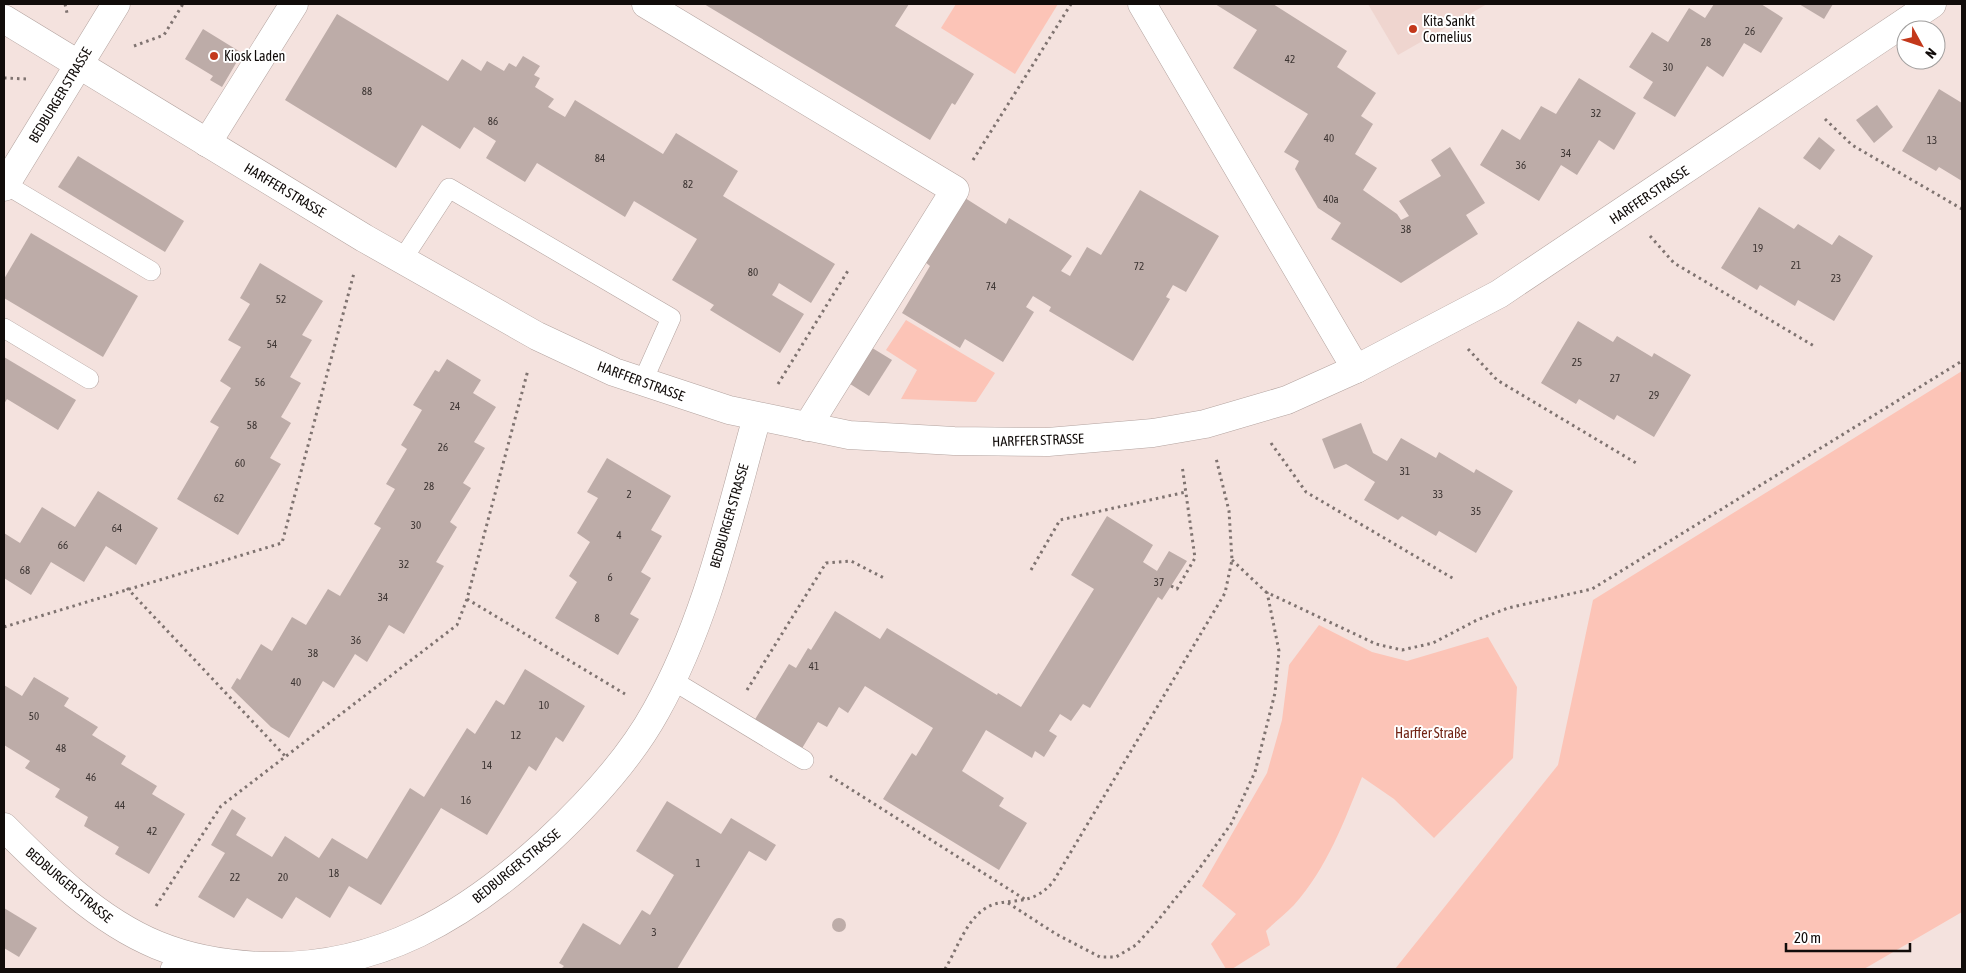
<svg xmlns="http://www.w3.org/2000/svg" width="1966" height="973" viewBox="0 0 1966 973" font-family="'Asap Condensed',sans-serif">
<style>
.built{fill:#efd5cf}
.green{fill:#fcc4b7}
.building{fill:#bdaca8}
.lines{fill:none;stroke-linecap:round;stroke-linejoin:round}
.lane-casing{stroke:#b3a39f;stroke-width:20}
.street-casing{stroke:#b3a39f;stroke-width:29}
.path{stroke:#7f7370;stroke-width:3;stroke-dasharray:2.5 4;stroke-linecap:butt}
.lane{stroke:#fff;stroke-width:19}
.street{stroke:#fff;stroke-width:28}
.poi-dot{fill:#c3381b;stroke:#fff;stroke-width:2}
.labels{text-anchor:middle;stroke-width:4;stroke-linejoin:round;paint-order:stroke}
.number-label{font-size:11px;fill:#3c3432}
.poi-label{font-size:14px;fill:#110c0a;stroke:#fff;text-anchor:start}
.street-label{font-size:14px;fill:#110c0a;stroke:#fff}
.park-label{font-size:14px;fill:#722414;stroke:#fff}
</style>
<rect width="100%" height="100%" fill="#f4e2de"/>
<path class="built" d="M1368 4H1487L1398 55Z"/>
<g class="green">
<path d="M956 4H1058L1015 74 941 28Z"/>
<path d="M906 320 995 373 976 402 901 399 917 370 886 350Z"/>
<path d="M1962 371V912L1864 969H1395L1558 765 1593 600Z"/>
<path d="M1319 625 1372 652 1407 661 1488 637 1517 687 1513 758 1434 838 1394 799 1362 777C1344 822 1327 868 1294 905 1285 914 1275 922 1266 931L1270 945 1232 969H1226L1211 944 1236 914 1202 886 1267 773 1282 720 1289 665Z"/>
</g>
<g class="building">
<path d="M704 4H909L895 26 974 74 955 105 952 103 930 140Z"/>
<path d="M1215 4H1273L1347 51 1337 67 1376 93 1361 116 1373 124 1355 154 1377 168 1363 190 1397 214 1401 220 1409 216 1399 201 1441 176 1431 160 1450 147 1485 203 1466 215 1478 234 1401 283 1331 239 1341 223 1318 208 1295 169 1299 161 1284 152 1308 114 1233 68 1257 30Z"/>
<path d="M1714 4H1761L1783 18 1761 53 1744 43 1723 77 1707 66 1675 117 1643 98 1653 82 1629 67 1652 32 1668 42 1689 8 1705 18Z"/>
<path d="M1799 4H1833L1824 19Z"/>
<path d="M337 14 448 81 462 59 481 71 487 61 504 71 509 63 516 67 523 56 540 66 534 75 540 78 535 87 554 99 548 107 565 117 575 100 663 154 676 133 738 171 723 196 835 264 811 303 779 283 776 289 772 295 804 314 780 353 710 310 714 305 672 280 697 239 634 201 625 217 537 163 525 182 486 158 496 141 474 127 460 149 422 125 396 168 285 100Z"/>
<path d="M203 29 242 53 222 87 210 80 213 76 185 59Z"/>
<path d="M1579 78 1636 113 1614 150 1599 140 1577 175 1561 165 1539 201 1480 165 1502 129 1520 140 1541 106 1556 114Z"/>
<path d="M1939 89 1962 103V181L1939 167 1936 171 1902 151Z"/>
<path d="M1877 105 1893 127 1874 143 1856 120Z"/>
<path d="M1819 137 1835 150 1820 170 1803 158Z"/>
<path d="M78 156 184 221 165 252 58 187Z"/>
<path d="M1140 190 1219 236 1186 292 1173 285 1166 297 1170 299 1133 361 1049 311 1051 307 1033 296 1026 307 1034 312 1003 362 965 339 960 348 902 313 930 266 925 262 965 198 1006 224 1009 218 1072 256 1061 271 1070 276 1087 247 1101 255Z"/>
<path d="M1759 207 1794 229 1798 224 1832 245 1839 235 1873 256 1834 321 1798 300 1795 306 1760 285 1757 290 1721 268Z"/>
<path d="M31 233 138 296 103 357 4 298V279Z"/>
<path d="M260 263 323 301 302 335 312 340 290 377 301 383 281 417 291 423 270 458 281 464 238 535 177 499 219 427 210 422 231 388 220 381 241 347 228 340 250 304 240 298Z"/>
<path d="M1578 321 1613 342 1617 336 1652 357 1654 353 1691 375 1654 437 1617 415 1614 420 1579 399 1576 404 1541 383Z"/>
<path d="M869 346 892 360 869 396 847 382Z"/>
<path d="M4 357 76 400 58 430 7 399 4 404Z"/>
<path d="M447 359 481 380 473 393 496 407 474 442 485 448 463 483 471 488 450 522 457 527 436 562 444 566 404 634 389 625 367 662 355 654 334 688 323 681 289 738 271 727 231 688 237 678 240 680 261 644 272 651 292 617 306 625 328 589 340 596 381 528 374 524 395 489 386 484 407 449 401 445 422 410 413 405 435 370 439 372Z"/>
<path d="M1361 423 1373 453 1387 461 1401 438 1436 458 1439 452 1474 473 1476 469 1513 491 1476 553 1439 531 1436 536 1402 516 1398 520 1364 500 1375 482 1346 464 1334 469 1322 439Z"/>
<path d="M607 458 671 496 651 530 662 536 641 572 651 578 630 614 639 619 618 655 555 618 577 582 569 576 590 542 577 533 598 498 587 492Z"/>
<path d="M98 491 158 528 136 565 106 546 84 582 51 562 31 595 4 578V533L20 543 42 507 75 527Z"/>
<path d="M1107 516 1153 545 1143 562 1157 571 1169 551 1187 561 1162 600 1158 597 1090 708 1083 704 1071 721 1060 714 1049 731 1057 736 1044 757 1035 751 1032 758 986 730 962 771 1004 798 999 806 1027 823 999 870 883 799 912 753 916 756 933 728 865 686 848 713 839 707 827 727 818 722 801 750 754 721 789 664 796 668 808 648 811 650 835 611 880 639 887 628 997 695 998 693 1021 707 1094 589 1071 575Z"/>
<path d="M525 669 585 706 563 742 556 737 536 771 529 766 487 835 441 808 381 905 349 886 330 918 296 897 282 919 247 898 234 918 198 897 225 853 211 845 232 809 246 818 236 835 272 857 285 836 319 858 332 838 367 859 410 788 424 797 467 728 475 734 496 700 504 705Z"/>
<path d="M34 677 69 698 64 706 98 727 92 735 126 756 121 764 157 786 152 794 185 814 149 874 115 854 119 847 84 826 88 817 55 797 60 789 25 768 30 761 4 745V685L22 696Z"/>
<path d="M667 801 721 834 731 818 776 845 766 861 749 851 677 969H561L564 966 559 963 583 923 620 945 642 910 650 915 674 875 636 851Z"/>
<path d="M4 908 37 928 19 957 4 948Z"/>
<circle cx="839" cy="925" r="7"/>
</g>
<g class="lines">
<defs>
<g id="lane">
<path d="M5 184 151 271"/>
<path d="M402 260 449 188 671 318 642 383"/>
<path d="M4 328 89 379"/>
<path d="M672 680 804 760"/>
<path d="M170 969 179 952"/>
</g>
<g id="street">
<path d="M646 4 955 190 807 427"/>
<path d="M1142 4 1356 369"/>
<path d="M4 19 364 238 537 336 614 372 729 410 849 435 954 441 1048 442 1153 433 1205 424 1287 400 1356 369 1499 294 1932 4"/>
<path d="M207 143 294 4"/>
<path d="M4 187 116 4"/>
<path d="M4 827C49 872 97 920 157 945 191 959 229 965 265 966 379 969 465 917 547 842 588 804 629 760 656 711 707 620 729 517 757 417"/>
</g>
</defs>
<use href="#lane" class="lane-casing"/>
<use href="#street" class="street-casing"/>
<g class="path">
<path d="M65 4 67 13"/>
<path d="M134 46 164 35 183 4"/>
<path d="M4 78 28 79"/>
<path d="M1825 119 1852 145 1962 209"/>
<path d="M973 160 1071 4"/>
<path d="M1650 236 1674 263 1814 346"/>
<path d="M1468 349 1497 380 1636 463"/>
<path d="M778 384 849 269"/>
<path d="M1271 443 1306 492 1454 579"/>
<path d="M1232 560 1266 592 1376 644 1402 650 1433 643 1477 620 1508 608 1592 589 1962 361"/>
<path d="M1031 570 1060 520 1186 492"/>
<path d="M1171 586 1177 589 1195 558 1182 465"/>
<path d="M127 588 286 757"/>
<path d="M467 599 625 694"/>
<path d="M4 627 282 543 354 273"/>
<path d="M747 690 826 563 851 561 884 578"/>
<path d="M830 776 1026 900"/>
<path d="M1008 903 1056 934 1100 957H1116L1136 945 1155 924 1199 869 1231 824 1255 772 1275 693 1279 651 1267 592"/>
<path d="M156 906 221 806 457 625 467 599 528 370"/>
<path d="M945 969C956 951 965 923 983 910 1004 894 1028 911 1053 882L1225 593 1232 560 1229 511 1216 458"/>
</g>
<use href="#lane" class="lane"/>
<use href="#street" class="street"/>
</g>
<g class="poi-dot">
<circle cx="1413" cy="29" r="5"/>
<circle cx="214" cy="56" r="5"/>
</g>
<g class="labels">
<g class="number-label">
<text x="1750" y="35">26</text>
<text x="1706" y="46">28</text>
<text x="1290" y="63">42</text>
<text x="1668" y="71">30</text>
<text x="367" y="95">88</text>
<text x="1596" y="117">32</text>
<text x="493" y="125">86</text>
<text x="1329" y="142">40</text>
<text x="1932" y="144">13</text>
<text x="1566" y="157">34</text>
<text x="600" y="162">84</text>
<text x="1521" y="169">36</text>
<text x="688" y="188">82</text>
<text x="1331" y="203">40a</text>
<text x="1406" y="233">38</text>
<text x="1758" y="252">19</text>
<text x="1796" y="269">21</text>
<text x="1139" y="270">72</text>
<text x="753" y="276">80</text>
<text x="1836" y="282">23</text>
<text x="991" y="290">74</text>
<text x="281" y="303">52</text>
<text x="272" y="348">54</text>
<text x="1577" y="366">25</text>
<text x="1615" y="382">27</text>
<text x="260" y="386">56</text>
<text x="1654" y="399">29</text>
<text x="455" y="410">24</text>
<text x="252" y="429">58</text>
<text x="443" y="451">26</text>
<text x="240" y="467">60</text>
<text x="1405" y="475">31</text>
<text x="429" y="490">28</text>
<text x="629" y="498">2</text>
<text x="1438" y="498">33</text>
<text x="219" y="502">62</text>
<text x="1476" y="515">35</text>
<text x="416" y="529">30</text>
<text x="117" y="532">64</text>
<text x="619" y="539">4</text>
<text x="63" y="549">66</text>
<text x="404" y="568">32</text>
<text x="25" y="574">68</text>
<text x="610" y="581">6</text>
<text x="1159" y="586">37</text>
<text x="383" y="601">34</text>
<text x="597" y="622">8</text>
<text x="356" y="644">36</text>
<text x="313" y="657">38</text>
<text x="814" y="670">41</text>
<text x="296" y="686">40</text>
<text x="544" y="709">10</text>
<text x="34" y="720">50</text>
<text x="516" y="739">12</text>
<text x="61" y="752">48</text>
<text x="487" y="769">14</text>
<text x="91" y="781">46</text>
<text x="466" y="804">16</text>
<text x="120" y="809">44</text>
<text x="152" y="835">42</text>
<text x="698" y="867">1</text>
<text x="334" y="877">18</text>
<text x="235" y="881">22</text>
<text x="283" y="881">20</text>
<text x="654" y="936">3</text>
</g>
<g class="poi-label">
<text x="1423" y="26">Kita Sankt<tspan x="1423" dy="16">Cornelius</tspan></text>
<text x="224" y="61">Kiosk Laden</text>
</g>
<g class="street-label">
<text transform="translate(60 95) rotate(-59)" y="5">BEDBURGER STRASSE</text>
<text transform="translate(285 190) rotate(31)" y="5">HARFFER STRASSE</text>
<text transform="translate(1649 195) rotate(-34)" y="5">HARFFER STRASSE</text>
<text transform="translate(641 381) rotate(20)" y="5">HARFFER STRASSE</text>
<text transform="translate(1038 440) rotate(-2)" y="5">HARFFER STRASSE</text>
<text transform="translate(729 516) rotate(-74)" y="5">BEDBURGER STRASSE</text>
<text transform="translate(516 866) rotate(-39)" y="5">BEDBURGER STRASSE</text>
<text transform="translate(69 885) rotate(40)" y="5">BEDBURGER STRASSE</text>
</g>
<g class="park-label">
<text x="1431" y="738">Harffer Straße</text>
</g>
</g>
<rect width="1966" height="973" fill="none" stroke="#110c0a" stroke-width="10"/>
<g transform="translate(1921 45) rotate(130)"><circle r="24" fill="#ffffff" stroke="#a09e9d"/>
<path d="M0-4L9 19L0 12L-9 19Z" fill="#c3381b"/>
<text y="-8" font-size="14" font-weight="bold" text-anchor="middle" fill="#110c0a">N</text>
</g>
<path d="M1786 943v8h124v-8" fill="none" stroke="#110c0a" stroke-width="2.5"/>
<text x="1794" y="943" font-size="15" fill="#110c0a" stroke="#ffffff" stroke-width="4" paint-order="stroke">20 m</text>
</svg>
